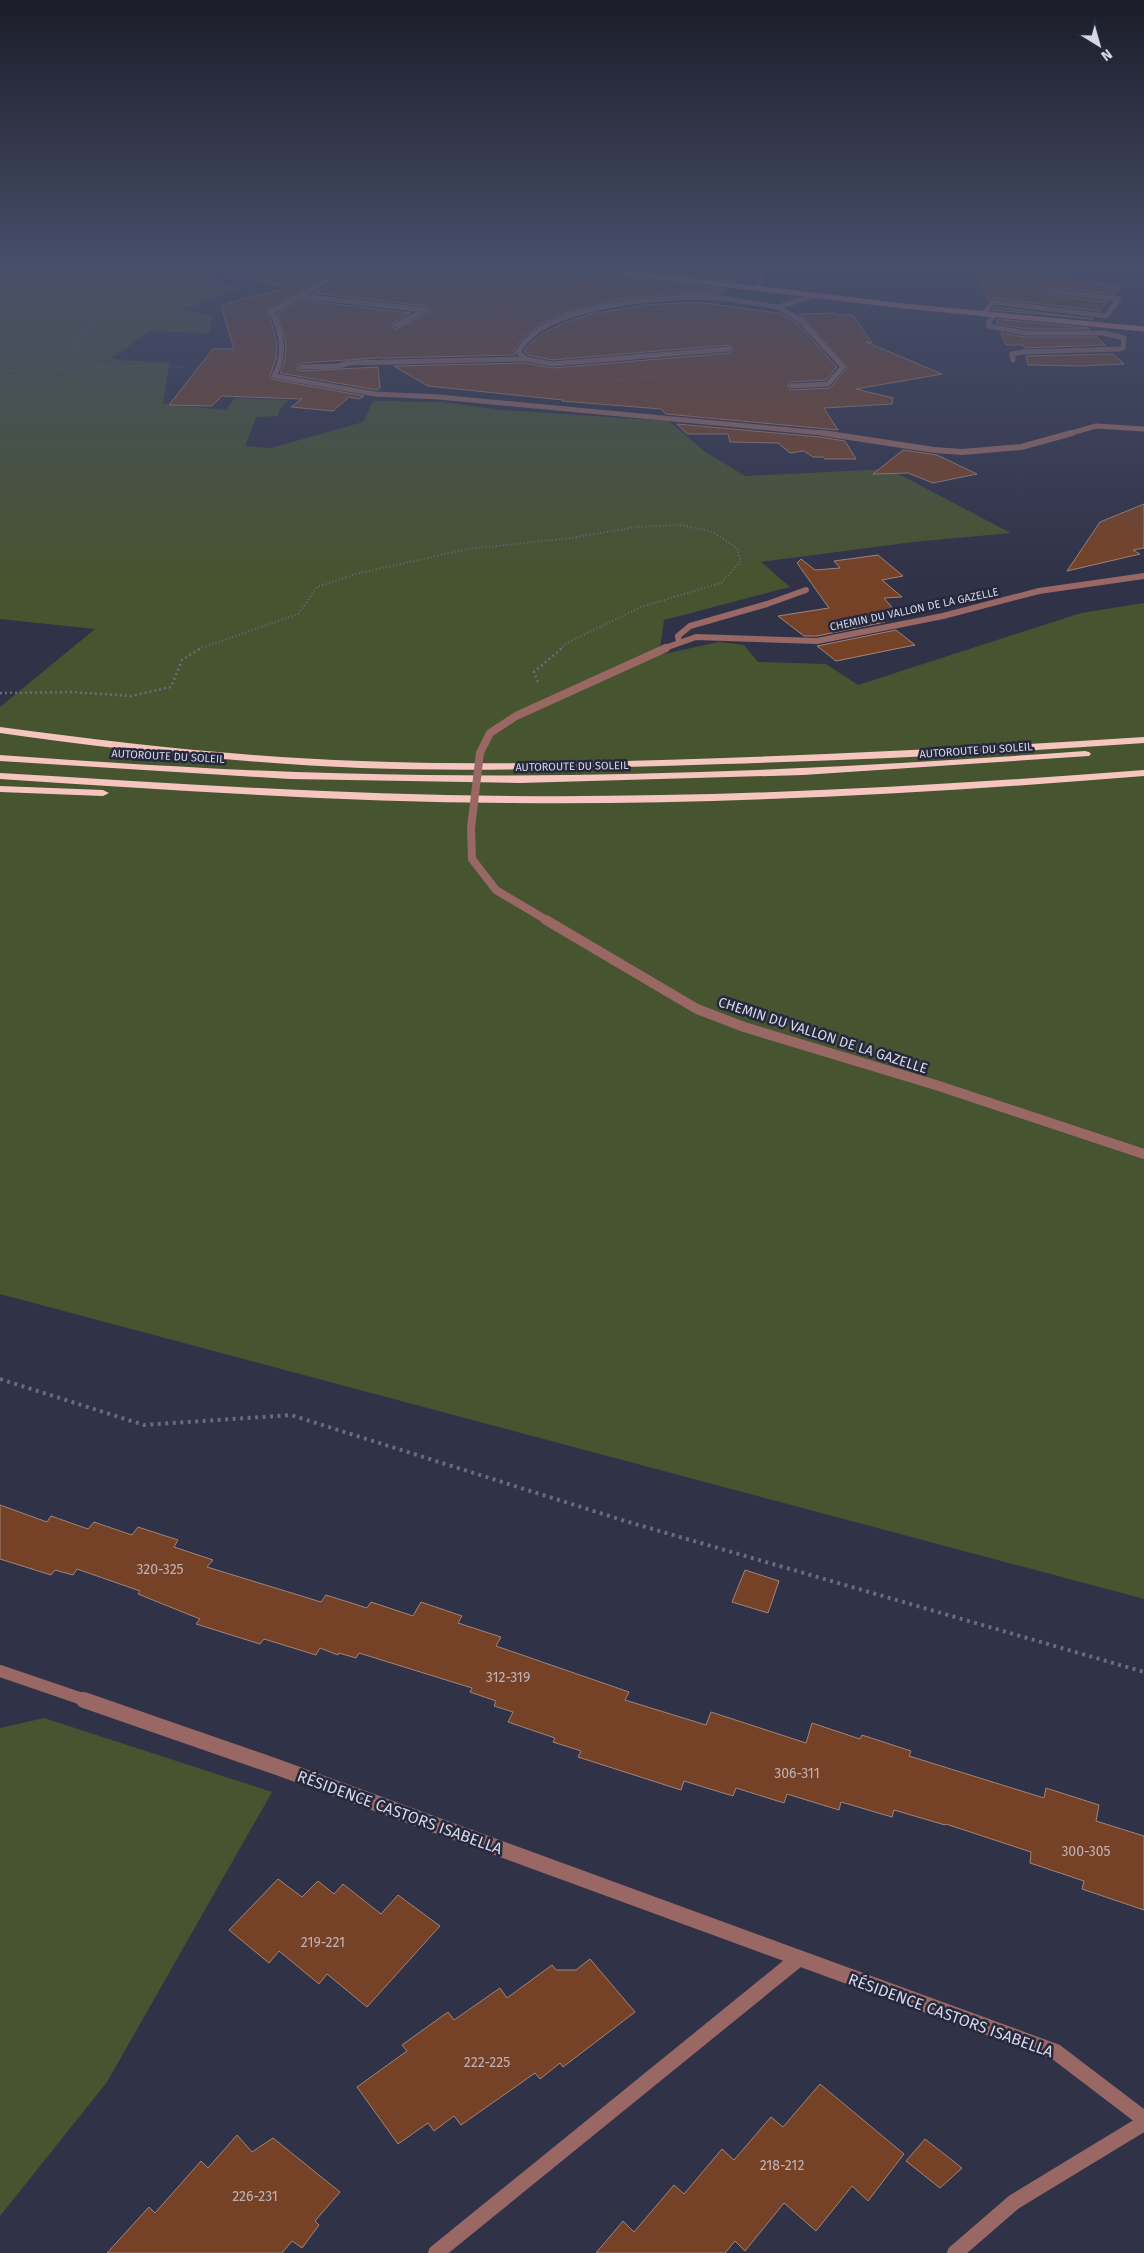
<svg xmlns="http://www.w3.org/2000/svg" width="1144" height="2253" viewBox="0 0 1144 2253" font-family="'Fira Sans',sans-serif">
<style>
.green{fill:#475430}
.building{fill:#764227;stroke:#a08477}
.lines{fill:none;stroke-linecap:round;stroke-linejoin:round}
.path-far3{stroke:#696b7f;stroke-width:1;stroke-dasharray:1 2;stroke-linecap:butt}
.path-far2{stroke:#696b7f;stroke-width:2;stroke-dasharray:1 2.5;stroke-linecap:butt}
.path-far1{stroke:#696b7f;stroke-width:2.5;stroke-dasharray:2 3;stroke-linecap:butt}
.path{stroke:#696b7f;stroke-width:4;stroke-dasharray:3 4.5;stroke-linecap:butt}
.service{stroke:#996864;stroke-width:5}
.minor-far5{stroke:#996864;stroke-width:5}
.minor-far4{stroke:#996864;stroke-width:6}
.minor-far3{stroke:#996864;stroke-width:8}
.minor-far2{stroke:#996864;stroke-width:10}
.minor-far1{stroke:#996864;stroke-width:12}
.minor{stroke:#996864;stroke-width:16}
.secondary{stroke:#d2847e;stroke-width:5}
.motorway{fill:#f7c5c0;fill-rule:evenodd}
.minor-bridge{stroke:#996864;stroke-width:8}
.labels{text-anchor:middle;stroke-width:5;stroke-linejoin:round;paint-order:stroke}
.far-street-label{font-size:11px;fill:#d6d7e6;stroke:#26283d}
.street-label{font-size:14px;fill:#d6d7e6;stroke:#26283d}
.near-number-label{font-size:14px;fill:#beb2b6}
.near-street-label{font-size:16px;fill:#d6d7e6;stroke:#26283d}
</style>
<rect width="100%" height="100%" fill="#303248"/>
<g class="green">
<path d="M0 264H193L188 266 240 290 180 310 213 315 209 333 150 331 110 359 169 363 163 404 226 410 234 398 288 400 279 411 278 416 256 417 245 446 271 448 363 422 373 401 441 402 503 410 669 421 704 451 745 476 889 469 1011 533 913 542 761 562 790 587 664 620 659 655 719 642 744 645 758 662 826 664 858 685 1081 613 1144 603V1599L0 1294V707L95 629 0 619Z"/>
<path d="M44 1718 272 1792 107 2082 0 2216V1728Z"/>
</g>
<g class="building">
<path d="M232 264H269L272 268 316 282 268 309 277 344 276 358 270 376 271 379 364 396 359 399 349 397 333 411 291 407 302 399 222 396 212 406 169 405 213 349H234L221 306 244 298 288 288 231 275Z"/>
<path d="M286 264H356L327 276Z"/>
<path d="M370 264H490L597 279 605 275 727 289 720 294H672L617 300 563 314 541 324 524 337 514 350 515 355 380 358 377 356V358L301 363 297 365 298 370 301 371 378 367 380 388 377 390 280 373 285 360 286 343 277 313 300 300 411 313 394 322 393 327 396 329 429 313 430 309 426 306 314 293 368 268Z"/>
<path d="M624 264H686L754 272 738 282 617 267Z"/>
<path d="M976 270 1037 276 1122 286 1114 294 1053 287 1048 289V293L1051 295 1107 302 1100 311 994 298 988 301Z"/>
<path d="M697 302 779 313 797 323 837 367 826 380 790 382 788 386 790 390 830 388 847 368 799 314 836 313 838 315H853L872 343 866 342 942 374 856 389 893 398 892 404 824 408 838 430 666 414 661 409 562 401 563 400 428 386 394 366 526 363 552 368 730 353 732 348 728 345 552 360 528 355 524 351 529 344 545 332 566 322 591 314 646 305Z"/>
<path d="M995 307 1093 319 992 310Z"/>
<path d="M997 319 1088 328 1089 329H1025L997 323Z"/>
<path d="M1001 333 1025 337H1097L1105 345 1024 348V345H1006Z"/>
<path d="M1113 354 1124 364 1081 366 1028 365 1026 356Z"/>
<path d="M677 424 820 437 845 441 856 459H825L823 457H813L804 451 790 453 778 443 730 442 728 434H687Z"/>
<path d="M903 450 937 455 977 474 933 483 908 473 873 474Z"/>
<path d="M1144 504V548L1133 550 1140 554 1067 571 1100 522Z"/>
<path d="M878 555 903 576 882 580 902 597 884 598 895 611 874 613 885 622 817 636H804L778 616 829 608 797 563 801 559 815 570 840 568 834 561Z"/>
<path d="M896 630 915 645 836 661 817 646Z"/>
<path d="M0 1505 47 1522 51 1516 88 1529 94 1522 132 1535 138 1527 178 1540 174 1547 213 1560 207 1567 321 1602 326 1595 367 1608 371 1602 413 1616 421 1602 462 1616 458 1623 501 1637 496 1646 629 1692 625 1700 706 1725 711 1712 806 1743 812 1723 860 1739 862 1735 911 1751 909 1756 1044 1798 1046 1788 1099 1805 1096 1821 1144 1836V1910L1082 1889 1084 1881 1030 1863 1031 1852 946 1824 945 1825 894 1810 892 1817 841 1802 839 1810 787 1794 784 1803 736 1788 733 1796 684 1781 681 1790 578 1757 581 1751 553 1742 555 1738 508 1722 513 1712 494 1706 496 1701 470 1692 472 1688 359 1653 356 1658 339 1653 338 1655 320 1648 316 1655 264 1639 260 1644 196 1624 200 1619 138 1594 140 1591 77 1569 73 1575 55 1570 51 1575 0 1559Z"/>
<path d="M745 1570 779 1581 768 1613 732 1602Z"/>
<path d="M278 1879 302 1897 318 1881 334 1894 343 1884 381 1914 398 1895 440 1926 367 2007 327 1974 319 1984 279 1951 269 1963 229 1930Z"/>
<path d="M590 1959 635 2012 563 2067 560 2063 540 2079 535 2073 461 2125 454 2116 434 2131 428 2123 398 2144 357 2087 407 2051 402 2045 448 2012 454 2020 500 1988 507 1998 552 1965 556 1970H576Z"/>
<path d="M820 2084 904 2154 868 2201 852 2186 816 2231 784 2203 745 2251 735 2241 725 2253H596L623 2221 634 2232 674 2185 684 2194 722 2149 734 2160 771 2117 783 2127Z"/>
<path d="M237 2135 252 2152 273 2138 340 2192 315 2221 319 2225 302 2248 292 2241 282 2253H107L149 2207 155 2213 201 2161 208 2168Z"/>
<path d="M925 2139 962 2168 940 2188 906 2161Z"/>
</g>
<g class="lines">
<g class="path-far3">
<path d="M630 336 643 328 731 321"/>
<path d="M573 337 587 339"/>
<path d="M742 364 768 355 802 351"/>
<path d="M101 365 75 349 82 329 121 307 152 282 121 264"/>
<path d="M0 371 161 365 256 375"/>
<path d="M616 380 722 371"/>
</g>
<path class="path-far2" d="M199 649 298 614 317 587 356 574 468 549 571 538 636 527 681 525 713 532 737 548 741 561 721 583 641 607 567 643 560 649"/>
<g class="path-far1">
<path d="M538 682 534 672 562 648"/>
<path d="M0 693 72 692 131 696 171 687 182 660 201 648"/>
</g>
<path class="path" d="M0 1379 144 1425 291 1415 625 1521 1144 1672"/>
<g class="service">
<path d="M273 264 327 281"/>
<path d="M983 314 993 302 1106 316 1119 299 1052 291"/>
<path d="M994 316 989 321V326L1025 333H1103L1124 338 1123 348 1119 349 1023 352 1012 354 1013 360"/>
<path d="M301 367 338 366 349 363 526 359"/>
</g>
<g class="minor-far5">
<path d="M366 264 327 281 272 311C281 334 287 353 274 376L375 394 439 397 833 434"/>
<path d="M756 289 767 268 758 264"/>
<path d="M300 296 426 310 397 325"/>
<path d="M728 349 552 364 526 359 518 352C521 348 523 343 527 340 561 304 670 295 718 298 738 300 758 304 778 307"/>
<path d="M792 386 828 384 843 367 800 320 778 307 814 296"/>
<path d="M1068 434 1096 426 1144 429"/>
</g>
<g class="minor-far4">
<path d="M823 433 934 450 962 452 1021 447 1072 433"/>
<path d="M679 642 678 636 690 626 767 604 806 590"/>
<path d="M662 649 696 637 817 641 943 616 1039 591 1144 576"/>
</g>
<g class="minor-far3">
<path d="M480 753 490 733 516 716 666 648"/>
<path d="M471 828 472 859 496 890 548 921"/>
</g>
<path class="minor-far2" d="M546 920 697 1009 744 1027 939 1086 1144 1154"/>
<path class="minor-far1" d="M0 1671 88 1701"/>
<g class="minor">
<path d="M84 1700 277 1767 1056 2052 1144 2119"/>
<path d="M436 2253 798 1959"/>
<path d="M955 2253 1014 2202 1144 2123"/>
</g>
<path class="secondary" d="M552 264 904 306 1144 329"/>
<g class="motorway">
<path d="M0 727C120 743 240 757 361 761 482 766 603 762 724 758 864 753 1004 746 1144 737V743C1004 753 864 760 724 764 603 768 482 772 361 768 240 763 120 750 0 733Z"/>
<path d="M1085 751 1089 752 1091 754 1089 756 803 775 520 783 290 779 0 761V755C142 765 283 774 425 775 645 778 865 767 1085 751Z"/>
<path d="M1144 770V776C934 793 723 805 512 803 341 802 170 790 0 779V773C170 783 341 795 512 796 723 798 934 786 1144 770Z"/>
<path d="M0 786 103 790 109 793 103 796 0 792Z"/>
</g>
<path class="minor-bridge" d="M471 828 480 753"/>
</g>
<linearGradient id="sky" x2="0" y2="1"><stop stop-color="#1a1c28"/><stop offset="0.46" stop-color="#484f6a"/><stop offset="1" stop-color="#484f6a" stop-opacity="0"/></linearGradient>
<rect width="1144" height="579" fill="url(#sky)"/>
<g class="labels">
<g class="far-street-label">
<text transform="translate(914 609) rotate(-12)" y="4">CHEMIN DU VALLON DE LA GAZELLE</text>
<text transform="translate(976 750) rotate(-4)" y="4">AUTOROUTE DU SOLEIL</text>
<text transform="translate(168 756) rotate(3)" y="4">AUTOROUTE DU SOLEIL</text>
<text transform="translate(572 766) rotate(-1)" y="4">AUTOROUTE DU SOLEIL</text>
</g>
<g class="street-label">
<text transform="translate(823 1035) rotate(18)" y="5">CHEMIN DU VALLON DE LA GAZELLE</text>
</g>
<g class="near-number-label">
<text x="160" y="1574">320-325</text>
<text x="508" y="1682">312-319</text>
<text x="797" y="1778">306-311</text>
<text x="1086" y="1856">300-305</text>
<text x="323" y="1947">219-221</text>
<text x="487" y="2067">222-225</text>
<text x="782" y="2170">218-212</text>
<text x="255" y="2201">226-231</text>
</g>
<g class="near-street-label">
<text transform="translate(400 1812) rotate(20)" y="6">RÉSIDENCE CASTORS ISABELLA</text>
<text transform="translate(951 2015) rotate(20)" y="6">RÉSIDENCE CASTORS ISABELLA</text>
</g>
</g>
<g transform="translate(1099 45) rotate(143)" stroke="#26283d" stroke-width="4" paint-order="stroke">
<path d="M0-4L9 19L0 12L-9 19Z" fill="#d6d7e6"/>
<text y="-8" font-size="14" font-weight="bold" text-anchor="middle" fill="#d6d7e6">N</text>
</g>
</svg>
